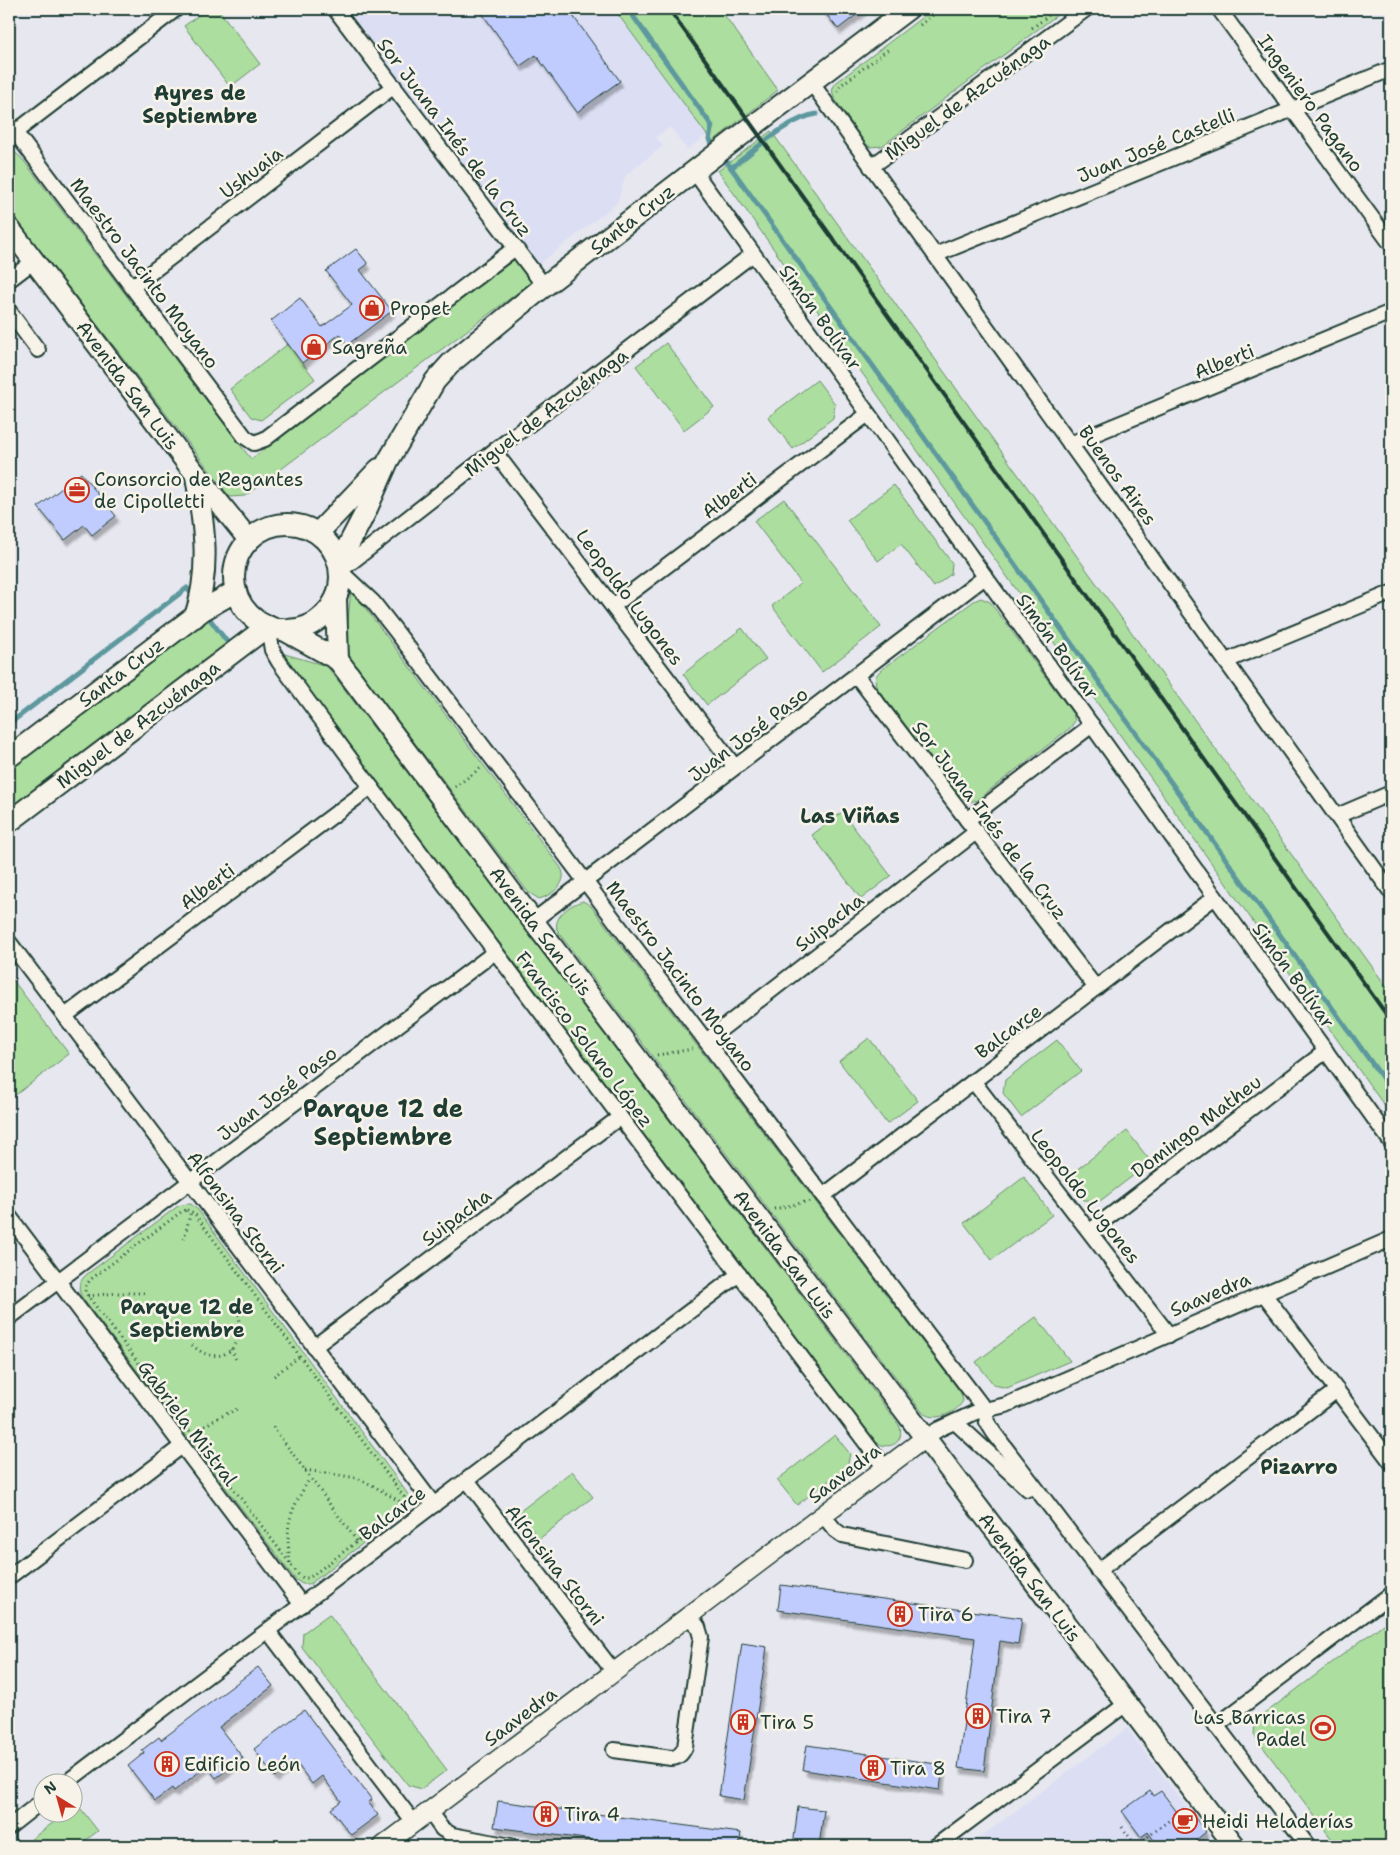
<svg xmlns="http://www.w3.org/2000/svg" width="1400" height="1855" viewBox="0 0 1400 1855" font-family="'Shantell Sans',sans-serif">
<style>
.built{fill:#dcdff4}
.green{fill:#acde9f;stroke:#668e6a}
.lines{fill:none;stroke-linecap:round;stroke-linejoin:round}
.stream{stroke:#5d989e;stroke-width:5}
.building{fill:#c1ccfe;stroke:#1f3d34;filter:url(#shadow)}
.minor-casing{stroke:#1f3d34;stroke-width:18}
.tertiary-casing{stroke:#1f3d34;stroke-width:21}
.secondary-casing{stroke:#1f3d34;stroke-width:24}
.path{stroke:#1f3d34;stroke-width:3;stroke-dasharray:1 4;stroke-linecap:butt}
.minor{stroke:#f7f3e8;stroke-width:14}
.tertiary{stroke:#f7f3e8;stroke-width:18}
.secondary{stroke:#f7f3e8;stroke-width:20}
.rail{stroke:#1f3d34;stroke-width:4}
.labels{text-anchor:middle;stroke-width:5;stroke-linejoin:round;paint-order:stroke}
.street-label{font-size:19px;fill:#1f3d34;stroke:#f7f3e8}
.poi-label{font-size:19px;fill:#1f3d34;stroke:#f7f3e8;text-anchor:start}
.neighbourhood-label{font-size:20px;font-weight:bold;fill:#1f3d34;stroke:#f7f3e8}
.district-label{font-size:24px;font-weight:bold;fill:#1f3d34;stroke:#f7f3e8}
</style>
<defs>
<filter id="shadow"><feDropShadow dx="3" dy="5.5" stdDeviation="1" flood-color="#0004"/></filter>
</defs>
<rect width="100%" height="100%" fill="#e7e7ef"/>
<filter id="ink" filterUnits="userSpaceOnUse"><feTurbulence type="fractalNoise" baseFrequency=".02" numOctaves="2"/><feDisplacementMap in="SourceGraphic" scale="10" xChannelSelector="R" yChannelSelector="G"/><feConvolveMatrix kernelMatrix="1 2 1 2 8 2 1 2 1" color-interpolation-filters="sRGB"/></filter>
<g filter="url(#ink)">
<g class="built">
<path d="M347 9H614L707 135 687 150 670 127 656 137 663 146 626 175 617 203 538 265Z"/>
<path d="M1127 1728 1216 1846H968Z"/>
</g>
<g class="green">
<path d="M207 9H218L260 64 230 87 184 26Z"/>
<path d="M614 9H720L778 90 712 142Z"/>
<path d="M933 9H1065L882 146 870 147 864 142 835 99C831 92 832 87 837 82Z"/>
<path d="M771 131 1391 993V1115L718 171Z"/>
<path d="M9 152 17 154 24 161 251 459 527 250 544 273 245 496 230 497 9 210Z"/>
<path d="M666 343 714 407 684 430 636 366Z"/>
<path d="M288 344 315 379 261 420 251 417 230 389Z"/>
<path d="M817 380 835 404 833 418 793 449 768 417Z"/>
<path d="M894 485 952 563 951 574 934 587 901 544 878 561 847 520Z"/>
<path d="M784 499 881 627 822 672 772 606 801 583 754 521Z"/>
<path d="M351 589 561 868C569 882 553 895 539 899L528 892 345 651Z"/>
<path d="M981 598 990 602 1073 714 1075 721 1070 728 977 800 969 802 960 796 878 689C874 682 874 677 880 671L974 601Z"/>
<path d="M209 618 228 643 9 808V769Z"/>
<path d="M742 628 766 659 707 705 683 674Z"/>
<path d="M281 653 327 666 899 1425C906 1441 890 1452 876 1442Z"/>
<path d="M842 812 891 876 861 899 812 835Z"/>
<path d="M583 901 591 906 961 1393 963 1401C956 1414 933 1423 922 1412L558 932C551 918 570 904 583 901Z"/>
<path d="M9 975 69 1054 9 1100Z"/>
<path d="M869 1038 918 1101 887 1124 839 1061Z"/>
<path d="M1057 1040 1081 1071 1021 1117 1003 1093 1005 1080Z"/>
<path d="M1127 1131 1151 1162 1100 1201 1084 1200 1067 1177Z"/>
<path d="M1024 1177 1052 1215 992 1260 964 1223Z"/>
<path d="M187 1204H191L198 1210 410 1497V1505L404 1512 310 1584H302L295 1579 83 1299C77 1289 78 1282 87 1274L178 1206Z"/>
<path d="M1036 1317 1070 1361 1007 1388 994 1385 976 1362Z"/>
<path d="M835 1435 850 1454 847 1467 797 1505 777 1480Z"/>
<path d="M572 1471 593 1497 539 1539 519 1512Z"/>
<path d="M329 1614 447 1770 421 1789 408 1785 302 1647 303 1633Z"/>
<path d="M1391 1618V1846H1337L1254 1735 1255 1721Z"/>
<path d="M77 1804 98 1831 78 1846H29L30 1840 66 1813 72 1812 73 1807Z"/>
</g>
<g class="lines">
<g class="stream">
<path d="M628 9 712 126 709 139 717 149"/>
<path d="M722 155 1391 1090"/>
<path d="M731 168C755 150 788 118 817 114"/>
<path d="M206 614 231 647"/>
<path d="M9 724 187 588 195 599"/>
</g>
</g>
<g class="building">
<path d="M479 9H568L620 81 577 112 536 55 520 66Z"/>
<path d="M822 9H864L838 29Z"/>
<path d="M356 249 368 264 360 270 392 311 347 345 340 334 302 363 271 321 300 298 322 327 352 305 326 271Z"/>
<path d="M81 473 116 516 92 535 84 525 65 540 38 507Z"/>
<path d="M781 1585 1022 1618 1018 1644 1000 1641 984 1771 958 1768 975 1638 778 1610Z"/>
<path d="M742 1643 767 1647 744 1800 719 1796Z"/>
<path d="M258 1667 273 1686 219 1727 243 1758 216 1778 207 1766 174 1791 172 1788 155 1801 128 1766 144 1753 142 1750 159 1737 161 1740Z"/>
<path d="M304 1710 372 1800 368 1802 378 1815 351 1835 331 1809 341 1801 322 1776 312 1784 295 1761 275 1777 254 1749Z"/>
<path d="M807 1745 943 1765 940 1790 803 1770Z"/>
<path d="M1150 1791 1153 1796 1161 1791 1180 1816 1189 1810 1206 1832 1196 1840 1200 1846H1158L1148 1832 1141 1837 1122 1811Z"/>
<path d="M498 1801 741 1833 739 1846H638L494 1827Z"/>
<path d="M798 1807 824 1810 819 1846H793Z"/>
</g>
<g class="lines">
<defs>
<g id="minor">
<path d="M335 9 545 287"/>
<path d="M1219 9 1391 244"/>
<path d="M811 82 1391 892"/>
<path d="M9 124 245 437 254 443 265 439 515 248"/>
<path d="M9 137 176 9"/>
<path d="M871 167 1086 9"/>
<path d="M694 171 1391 1142"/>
<path d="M753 254 494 451 340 571 373 602 395 630 985 1410"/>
<path d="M935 255 1391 69"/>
<path d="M9 280 34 261"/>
<path d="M132 287 394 86"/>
<path d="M9 311 38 350"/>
<path d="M1070 444 1391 312"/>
<path d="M494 451 735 767"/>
<path d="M613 606 868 414"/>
<path d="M268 626 272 650 279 662 371 787 885 1468"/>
<path d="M1226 661 1391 593"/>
<path d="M856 675 1096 988"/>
<path d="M1337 816 1391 793"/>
<path d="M967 820 1092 725"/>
<path d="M533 921 985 577"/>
<path d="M9 942 434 1505"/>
<path d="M65 1016 371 787"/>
<path d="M706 1041 976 832"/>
<path d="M973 1081 1169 1335"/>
<path d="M823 1196 1215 897"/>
<path d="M9 1216 302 1605"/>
<path d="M1090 1231 1326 1051"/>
<path d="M1264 1294 1391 1462"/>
<path d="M9 1318 495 952"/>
<path d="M314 1347 620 1117"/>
<path d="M985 1410 987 1422 994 1433 1308 1846"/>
<path d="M955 1422 1028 1489"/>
<path d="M925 1438 939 1429 976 1412 1006 1405 1391 1239"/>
<path d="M467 1480 614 1672"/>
<path d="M823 1515 835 1530 842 1535 965 1560"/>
<path d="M1098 1571 1337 1390"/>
<path d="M9 1577 182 1446"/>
<path d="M268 1631 414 1823"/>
<path d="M1216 1726 1391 1594"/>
<path d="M614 1750 671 1758C678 1758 682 1754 685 1747L701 1637 698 1627 689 1615"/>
<path d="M67 1782 739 1274"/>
<path d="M429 1811 442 1829 452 1835 511 1846"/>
<path d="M9 1827 42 1801"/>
<path d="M936 1846 1126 1704"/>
</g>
<path id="tertiary" d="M383 1846 925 1438"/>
<g id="secondary">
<path d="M9 228 187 463 249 540"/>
<circle cx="287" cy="577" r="53"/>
<path d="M318 533 379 469"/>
<path d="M339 563 365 513 388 461 435 381 452 362 537 292 753 126 908 9"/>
<path d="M336 599 338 660"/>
<path d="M195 617C211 568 204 525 196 476"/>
<path d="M282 629 338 660 533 921 1235 1846"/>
<path d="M9 757 203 610 236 591"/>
<path d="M9 822 268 626"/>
</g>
</defs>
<use href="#minor" class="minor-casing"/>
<use href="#tertiary" class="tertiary-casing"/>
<use href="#secondary" class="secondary-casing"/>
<g class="path">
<path d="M920 25 941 9"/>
<path d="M1032 28 1057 9"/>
<path d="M838 92 841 85 889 49"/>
<path d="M455 787 482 767"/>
<path d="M657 1055 693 1049"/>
<path d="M774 1209 810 1201"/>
<path d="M187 1210 194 1213 404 1497V1504L399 1510 309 1578H303L298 1574 85 1292 86 1285 91 1279 181 1212Z"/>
<path d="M184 1239 191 1211"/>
<path d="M88 1296 117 1293H147"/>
<path d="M192 1345C210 1362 234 1359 240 1333 241 1325 239 1317 238 1309"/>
<path d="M231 1349 237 1362"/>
<path d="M274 1376 300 1356"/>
<path d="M273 1427 357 1541"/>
<path d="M192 1434 214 1420 239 1408"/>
<path d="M305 1470 357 1478 372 1485 404 1504"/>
<path d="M290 1563C285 1521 289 1514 310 1478"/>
<path d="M1122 1827 1136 1846"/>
<path d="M1136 1846 1184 1809"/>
</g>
<use href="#minor" class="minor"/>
<use href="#tertiary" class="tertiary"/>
<use href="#secondary" class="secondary"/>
<path class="rail" d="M669 9 1391 1021"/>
</g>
</g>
<defs>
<symbol id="shop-ring" viewBox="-11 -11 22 22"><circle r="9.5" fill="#f7f3e8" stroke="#c8321e" stroke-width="1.5"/><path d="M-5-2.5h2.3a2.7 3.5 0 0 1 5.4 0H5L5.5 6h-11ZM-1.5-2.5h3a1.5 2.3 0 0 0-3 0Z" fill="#c8321e"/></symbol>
<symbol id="office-ring" viewBox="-11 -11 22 22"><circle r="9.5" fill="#f7f3e8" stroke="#c8321e" stroke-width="1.5"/><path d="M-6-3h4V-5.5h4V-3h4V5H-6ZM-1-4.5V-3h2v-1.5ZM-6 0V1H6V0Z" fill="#c8321e"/></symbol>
<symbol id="building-ring" viewBox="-11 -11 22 22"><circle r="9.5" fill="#f7f3e8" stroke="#c8321e" stroke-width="1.5"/><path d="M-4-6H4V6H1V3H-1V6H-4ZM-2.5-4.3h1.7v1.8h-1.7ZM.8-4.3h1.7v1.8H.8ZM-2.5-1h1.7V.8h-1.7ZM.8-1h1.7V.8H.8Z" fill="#c8321e"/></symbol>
<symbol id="stadium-ring" viewBox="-11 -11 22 22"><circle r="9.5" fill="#f7f3e8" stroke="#c8321e" stroke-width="1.5"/><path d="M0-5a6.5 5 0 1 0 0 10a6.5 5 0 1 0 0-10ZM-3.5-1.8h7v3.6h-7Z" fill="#c8321e"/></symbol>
<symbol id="cafe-ring" viewBox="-11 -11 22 22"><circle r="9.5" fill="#f7f3e8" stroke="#c8321e" stroke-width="1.5"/><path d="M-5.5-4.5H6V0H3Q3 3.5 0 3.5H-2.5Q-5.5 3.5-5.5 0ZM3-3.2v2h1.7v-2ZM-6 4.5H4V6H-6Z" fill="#c8321e"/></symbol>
</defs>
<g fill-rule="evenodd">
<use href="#shop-ring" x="358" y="294" width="28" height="28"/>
<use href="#shop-ring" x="300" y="333" width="28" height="28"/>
<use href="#office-ring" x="63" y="476" width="28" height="28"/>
<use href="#building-ring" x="886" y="1600" width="28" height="28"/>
<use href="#building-ring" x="964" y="1702" width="28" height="28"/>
<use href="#building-ring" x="729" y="1708" width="28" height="28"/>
<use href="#stadium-ring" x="1309" y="1714" width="28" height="28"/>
<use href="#building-ring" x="153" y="1750" width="28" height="28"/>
<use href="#building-ring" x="859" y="1754" width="28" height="28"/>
<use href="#building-ring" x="532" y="1800" width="28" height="28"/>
<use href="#cafe-ring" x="1171" y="1807" width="28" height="28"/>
</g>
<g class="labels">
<g class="street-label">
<text transform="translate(967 97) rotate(-36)" y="7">Miguel de Azcuénaga</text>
<text transform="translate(1311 103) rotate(54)" y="7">Ingeniero Pagano</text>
<text transform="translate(455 137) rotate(53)" y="7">Sor Juana Inés de la Cruz</text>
<text transform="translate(1156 145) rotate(-22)" y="7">Juan José Castelli</text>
<text transform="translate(251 172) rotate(-37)" y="7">Ushuaia</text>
<text transform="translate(632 219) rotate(-38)" y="7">Santa Cruz</text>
<text transform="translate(145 273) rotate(53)" y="7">Maestro Jacinto Moyano</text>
<text transform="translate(821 317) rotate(54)" y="7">Simón Bolívar</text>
<text transform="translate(1224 361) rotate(-22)" y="7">Alberti</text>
<text transform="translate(128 385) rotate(53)" y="7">Avenida San Luis</text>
<text transform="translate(546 412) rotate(-37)" y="7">Miguel de Azcuénaga</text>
<text transform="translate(1118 475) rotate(54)" y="7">Buenos Aires</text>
<text transform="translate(729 495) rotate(-37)" y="7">Alberti</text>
<text transform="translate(630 597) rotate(53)" y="7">Leopoldo Lugones</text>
<text transform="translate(1058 646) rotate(54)" y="7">Simón Bolívar</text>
<text transform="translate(121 672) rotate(-37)" y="7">Santa Cruz</text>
<text transform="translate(138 724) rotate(-37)" y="7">Miguel de Azcuénaga</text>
<text transform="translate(748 734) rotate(-37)" y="7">Juan José Paso</text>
<text transform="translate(990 820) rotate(53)" y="7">Sor Juana Inés de la Cruz</text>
<text transform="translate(207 886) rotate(-37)" y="7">Alberti</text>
<text transform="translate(829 922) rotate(-38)" y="7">Suipacha</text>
<text transform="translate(541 931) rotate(53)" y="7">Avenida San Luis</text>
<text transform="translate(1294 975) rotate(54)" y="7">Simón Bolívar</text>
<text transform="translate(681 976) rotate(53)" y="7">Maestro Jacinto Moyano</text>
<text transform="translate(1008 1031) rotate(-37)" y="7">Balcarce</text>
<text transform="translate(585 1039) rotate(53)" y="7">Francisco Solano López</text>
<text transform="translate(277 1093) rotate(-37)" y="7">Juan José Paso</text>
<text transform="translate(1196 1126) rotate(-37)" y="7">Domingo Matheu</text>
<text transform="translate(1086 1196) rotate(52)" y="7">Leopoldo Lugones</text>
<text transform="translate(236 1212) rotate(53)" y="7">Alfonsina Storni</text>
<text transform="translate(456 1217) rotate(-37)" y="7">Suipacha</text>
<text transform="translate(785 1254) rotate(53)" y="7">Avenida San Luis</text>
<text transform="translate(1210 1294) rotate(-23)" y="7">Saavedra</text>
<text transform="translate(188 1423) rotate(53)" y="7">Gabriela Mistral</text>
<text transform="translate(844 1473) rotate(-37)" y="7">Saavedra</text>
<text transform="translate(392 1513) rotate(-37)" y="7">Balcarce</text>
<text transform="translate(555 1565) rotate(52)" y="7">Alfonsina Storni</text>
<text transform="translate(1030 1577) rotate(53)" y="7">Avenida San Luis</text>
<text transform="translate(520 1716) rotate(-37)" y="7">Saavedra</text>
</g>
<g class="poi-label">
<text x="390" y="315">Propet</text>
<text x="332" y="354">Sagreña</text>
<text x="94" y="486">Consorcio de Regantes<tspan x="94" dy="22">de Cipolletti</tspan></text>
<text x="918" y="1621">Tira 6</text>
<text x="996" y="1723">Tira 7</text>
<text x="1306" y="1724" text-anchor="end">Las Barricas<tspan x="1306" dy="22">Padel</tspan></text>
<text x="760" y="1729">Tira 5</text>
<text x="184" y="1771">Edificio León</text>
<text x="890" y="1775">Tira 8</text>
<text x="564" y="1821">Tira 4</text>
<text x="1202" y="1828">Heidi Heladerías</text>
</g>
<g class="neighbourhood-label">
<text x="200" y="100">Ayres de<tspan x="200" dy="23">Septiembre</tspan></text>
<text x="850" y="823">Las Viñas</text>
<text x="187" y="1314">Parque 12 de<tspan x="187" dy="23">Septiembre</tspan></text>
<text x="1299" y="1474">Pizarro</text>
</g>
<g class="district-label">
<text x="383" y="1117">Parque 12 de<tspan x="383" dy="28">Septiembre</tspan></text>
</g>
</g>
<rect width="1400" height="1855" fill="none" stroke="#f7f3e8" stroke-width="30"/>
<rect x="15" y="15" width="1370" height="1825" fill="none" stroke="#1f3d34" stroke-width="2" filter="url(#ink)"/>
<g transform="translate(58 1798) rotate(323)"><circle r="24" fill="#f7f3e8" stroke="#a1aaa0"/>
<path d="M0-4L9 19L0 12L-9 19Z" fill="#c8321e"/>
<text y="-8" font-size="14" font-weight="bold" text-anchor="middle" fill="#1f3d34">N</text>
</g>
</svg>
